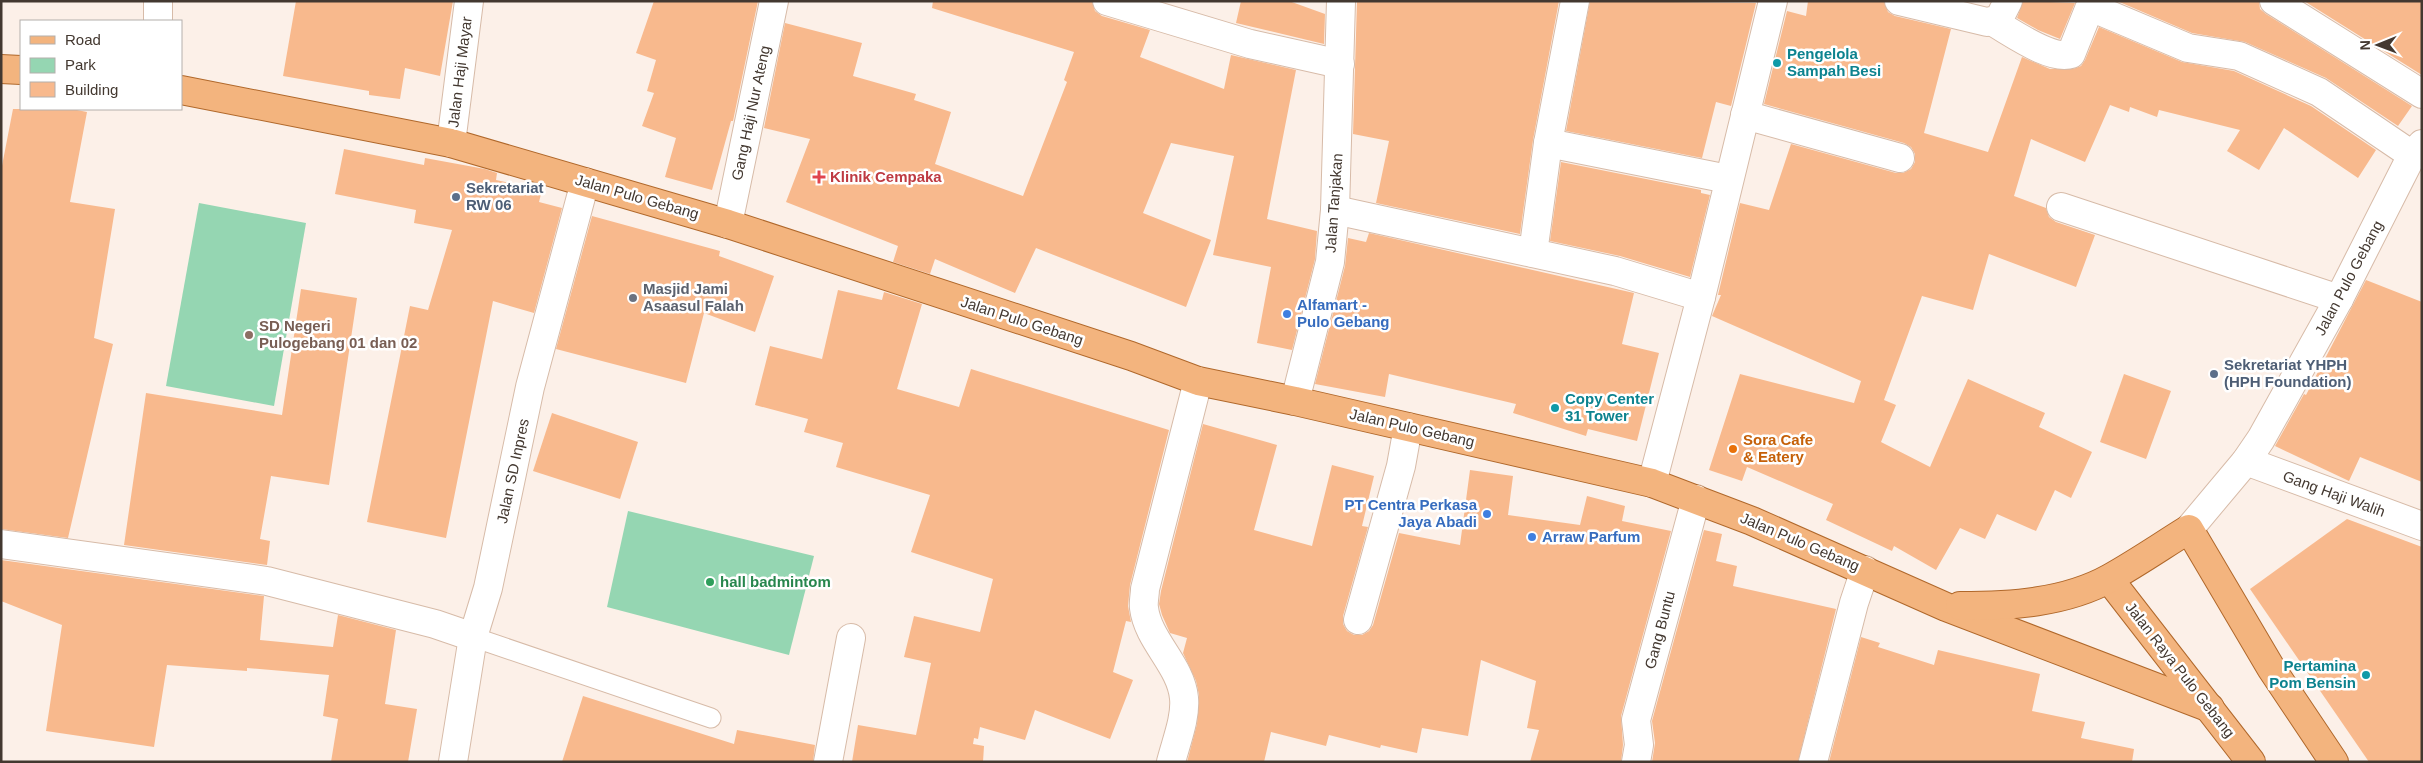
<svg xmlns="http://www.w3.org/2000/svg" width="2423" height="763" viewBox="0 0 2423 763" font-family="Arial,sans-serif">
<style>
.green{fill:#95d6b2}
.building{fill:#f8b98d}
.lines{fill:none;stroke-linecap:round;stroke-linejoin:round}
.service-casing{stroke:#d7bba8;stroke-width:21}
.minor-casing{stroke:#d7bba8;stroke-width:30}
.tertiary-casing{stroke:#d7bba8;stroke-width:30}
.primary-casing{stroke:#b0682b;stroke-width:30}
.service{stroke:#fff;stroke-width:19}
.minor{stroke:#fff;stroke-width:28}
.tertiary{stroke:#fff;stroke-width:28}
.primary{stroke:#f3b47e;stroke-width:28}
.culture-dot{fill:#0f9aa8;stroke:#fff;stroke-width:2}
.health-dot{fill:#e0444e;stroke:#fff;stroke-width:2}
.service-dot{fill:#5c6f8a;stroke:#fff;stroke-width:2}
.worship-dot{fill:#6b7280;stroke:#fff;stroke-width:2}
.shop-dot{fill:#3f7fe0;stroke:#fff;stroke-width:2}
.education-dot{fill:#8d6e63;stroke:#fff;stroke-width:2}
.food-dot{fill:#e8710a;stroke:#fff;stroke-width:2}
.leisure-dot{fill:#2e9e5b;stroke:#fff;stroke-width:2}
.labels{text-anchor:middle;stroke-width:5;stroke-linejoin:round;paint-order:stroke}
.culture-label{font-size:15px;font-weight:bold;fill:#0d838f;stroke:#fff;text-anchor:start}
.street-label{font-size:15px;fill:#433830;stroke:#fff}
.health-label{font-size:15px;font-weight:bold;fill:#be3a42;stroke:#fff;text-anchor:start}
.service-label{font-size:15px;font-weight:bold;fill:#4e5e75;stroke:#fff;text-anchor:start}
.worship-label{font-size:15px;font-weight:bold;fill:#5b616d;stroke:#fff;text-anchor:start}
.shop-label{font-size:15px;font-weight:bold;fill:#366cbe;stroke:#fff;text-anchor:start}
.education-label{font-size:15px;font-weight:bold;fill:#785e54;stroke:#fff;text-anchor:start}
.food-label{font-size:15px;font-weight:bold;fill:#c56008;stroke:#fff;text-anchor:start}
.leisure-label{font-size:15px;font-weight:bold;fill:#27864d;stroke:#fff;text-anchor:start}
</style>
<rect width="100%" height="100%" fill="#fcf0e8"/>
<g class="green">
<path d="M199 203 306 223 274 406 166 386Z"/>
<path d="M628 511 814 556 789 655 607 607Z"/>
</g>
<g class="building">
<path d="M296 1H453L440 76 405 68 400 99 369 95V91L283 76Z"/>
<path d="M654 1H758L733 121H731L712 190 665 177 676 138 642 126 654 93 647 91 656 60 636 53Z"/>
<path d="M933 1H1092L1095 11 1102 16 1150 30 1140 57 1224 89 1231 55 1296 70 1267 219 1317 231 1315 259 1292 350 1257 343 1271 267 1213 255 1234 156 1171 143 1143 213 1211 240 1186 307 1036 248 1015 293 935 259 930 274 893 262 898 246 786 202 810 139 764 128 785 23 862 43 853 76 916 94 914 100 951 112 935 164 1023 196 1067 82 1064 80 1074 52 932 8Z"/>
<path d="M1241 1H1289L1325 14 1324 44 1236 23Z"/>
<path d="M1357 1H1559L1533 140 1520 234 1376 203 1389 141 1353 134Z"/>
<path d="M1590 1 1756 3 1731 106 1716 102 1702 158 1566 131Z"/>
<path d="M1808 1H1884L1888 12 1895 16 1951 29 1924 133 1988 152 2022 57 2050 69H2073L2081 66 2085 60 2099 27 2182 62 2234 71 2311 106 2376 150 2358 178 2284 128 2259 170 2227 151 2240 130 2159 110 2157 117 2130 107 2129 112 2110 105 2085 162 2031 139 2014 196 2046 208 2049 217 2056 222 2095 235 2076 287 1989 254 1973 310 1922 296 1884 400 1896 405 1881 442 1930 467 1968 379 2045 413 2039 427 2092 452 2071 498 2055 490 2036 531 1997 514 1985 539 1960 528 1936 570 1894 546 1892 551 1826 520 1833 504 1747 467 1742 481 1709 470 1740 374 1854 403 1861 381 1712 316 1721 295H1718L1740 203 1769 210 1791 144 1896 173H1903L1911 169 1915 162V154L1911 147 1904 143 1764 104 1787 11 1806 16Z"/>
<path d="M2023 1 2075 3 2060 39 2038 30 2017 18Z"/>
<path d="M2117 1H2259L2260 9 2266 14 2412 106 2398 126 2326 78 2245 42 2192 33Z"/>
<path d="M2304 1H2422V75Z"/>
<path d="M13 109H72L87 112 70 202 115 209 94 338 113 344 68 538 1 529V171Z"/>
<path d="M344 149 424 165 425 158 485 169 497 173 496 180 542 190 539 202 562 208 534 313 493 301 446 538 367 522 410 306 428 310 452 230 414 223 416 210 335 194Z"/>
<path d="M1561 162 1701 190V193L1710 195 1690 277 1620 256 1550 241Z"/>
<path d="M592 216 720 251 719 256 774 276 755 332 704 313 686 383 556 349Z"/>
<path d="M1369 233 1634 293 1622 344 1659 353 1637 441 1588 429 1586 436 1513 413 1516 404 1389 374 1385 397 1315 384 1345 266 1348 238 1366 242Z"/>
<path d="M2366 280 2422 302V482L2360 457 2349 481 2275 446 2304 394 2306 395Z"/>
<path d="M301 289 357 298 329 485 271 476 260 539 270 541 267 565 124 545 146 393 282 415Z"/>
<path d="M838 290 882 300 884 292 922 304 897 389 959 407 971 369 1169 430 1130 585 1128 606 1131 622 1126 621 1113 672 1133 680 1110 739 1035 710 1025 740 980 727 978 739 974 738 973 744 984 746 983 762H852L858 725 916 735 931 663 904 657 914 616 980 632 993 579 911 552 930 495 836 467 843 443 804 432 808 419 755 405 770 346 822 359Z"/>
<path d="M2124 374 2171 391 2146 459 2100 442Z"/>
<path d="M552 413 638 442 620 499 533 471Z"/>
<path d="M1203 424 1277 445 1254 530 1312 546 1332 465 1374 476 1362 526 1368 527 1343 616V624L1347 631 1354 635H1362L1369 631 1373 625 1399 533 1460 545 1470 470 1513 476 1508 515 1580 525 1587 496 1625 506 1622 521 1671 531 1621 716 1623 745 1621 762H1530L1539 730 1527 728 1536 681 1481 660 1468 736 1422 728 1417 753 1381 745 1380 748 1329 735 1326 746 1271 732 1264 762H1187L1197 724 1199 695 1196 681 1183 653 1187 638 1170 633 1162 615 1159 604 1161 591Z"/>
<path d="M2347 519 2422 547V762H2369L2250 589Z"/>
<path d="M1704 530 1722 534 1716 561 1737 566 1733 586 1836 609 1798 762H1652L1655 743 1652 721Z"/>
<path d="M1 560 264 596 260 640 333 647 338 615 396 630 385 704 417 709 408 762H331L338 719 323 716 329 675 247 668V671L167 665 154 747 46 731 62 625 1 601Z"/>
<path d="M1861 637 1880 643 1878 647 1934 665 1938 650 2040 674 2032 711 2085 722 2081 738 2134 749 2132 762H1829Z"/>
<path d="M583 696 734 744 737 730 815 745 813 762H562Z"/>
</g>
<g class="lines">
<defs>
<path id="service" d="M473 637 711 718"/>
<g id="minor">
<path d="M158 1V21"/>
<path d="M1107 1 1250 44 1340 64"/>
<path d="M1899 1 1987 22 1999 19 2008 1"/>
<path d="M2274 1 2422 94"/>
<path d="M1993 22C2011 32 2051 61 2071 54L2089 9 2093 8 2188 48 2239 56 2319 92 2412 155"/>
<path d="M1745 115 1900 158"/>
<path d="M451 143 469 1"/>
<path d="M1548 143 1728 179"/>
<path d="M2061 207 2339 299"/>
<path d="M1335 210 1615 271 1701 297"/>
<path d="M728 224 774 1"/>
<path d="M1533 253 1548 143 1575 1"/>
<path d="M1295 401 1330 262 1335 210 1341 1"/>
<path d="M2246 461 2422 526"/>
<path d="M1652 483 1701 297 1773 1"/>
<path d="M1 544 267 581 435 624 473 637"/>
<path d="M1358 620 1401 466 1408 427"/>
<path d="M453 762 473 637 488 588 530 387 585 182"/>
<path d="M828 762 851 638"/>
<path d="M1171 762C1176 742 1186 718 1184 698 1181 665 1148 641 1144 608 1143 602 1145 595 1145 589L1198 381"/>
<path d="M1636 762 1639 745 1636 720 1696 499"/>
<path d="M1813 762 1854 603 1865 570"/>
</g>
<path id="tertiary" d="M2189 529 2246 461 2261 439 2339 299 2412 155 2422 144"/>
<g id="primary">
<path d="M1 69 21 70"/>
<path d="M181 90 451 143 728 224 1131 356 1198 381 1295 401 1652 483 1752 521 1946 607 2210 708"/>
<path d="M2109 579 2251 762"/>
<path d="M1960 606C2010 606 2065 603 2110 578 2137 563 2163 545 2189 529L2271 668 2334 762"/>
</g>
</defs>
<use href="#service" class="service-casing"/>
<use href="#minor" class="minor-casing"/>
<use href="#tertiary" class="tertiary-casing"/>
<use href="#primary" class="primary-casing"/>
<use href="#service" class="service"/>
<use href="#minor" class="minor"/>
<use href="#tertiary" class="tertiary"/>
<use href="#primary" class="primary"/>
</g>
<g class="culture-dot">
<circle cx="1777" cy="63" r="5"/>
<circle cx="1555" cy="408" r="5"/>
<circle cx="2366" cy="675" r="5"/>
</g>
<path class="health-dot" d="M816.5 169.5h5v5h5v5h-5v5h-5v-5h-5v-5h5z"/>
<g class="service-dot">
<circle cx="456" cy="197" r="5"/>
<circle cx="2214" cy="374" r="5"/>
</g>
<circle class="worship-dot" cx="633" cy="298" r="5"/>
<g class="shop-dot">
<circle cx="1287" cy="314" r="5"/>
<circle cx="1487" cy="514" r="5"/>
<circle cx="1532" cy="537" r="5"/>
</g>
<circle class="education-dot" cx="249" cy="335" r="5"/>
<circle class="food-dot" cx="1733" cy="449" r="5"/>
<circle class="leisure-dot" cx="710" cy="582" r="5"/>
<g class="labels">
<g class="culture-label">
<text x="1787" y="59">Pengelola<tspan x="1787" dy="17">Sampah Besi</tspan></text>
<text x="1565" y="404">Copy Center<tspan x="1565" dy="17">31 Tower</tspan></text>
<text x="2356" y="671" text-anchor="end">Pertamina<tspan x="2356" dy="17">Pom Bensin</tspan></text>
</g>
<g class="street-label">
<text transform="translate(460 72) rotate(-83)" y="5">Jalan Haji Mayar</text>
<text transform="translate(751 113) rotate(-78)" y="5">Gang Haji Nur Ateng</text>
<text transform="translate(637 197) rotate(16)" y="5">Jalan Pulo Gebang</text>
<text transform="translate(1334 203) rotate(-86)" y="5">Jalan Tanjakan</text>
<text transform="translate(2349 278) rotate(-62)" y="5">Jalan Pulo Gebang</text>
<text transform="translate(1022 321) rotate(18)" y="5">Jalan Pulo Gebang</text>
<text transform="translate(1412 428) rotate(13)" y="5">Jalan Pulo Gebang</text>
<text transform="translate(513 471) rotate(-78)" y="5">Jalan SD Inpres</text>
<text transform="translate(2334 494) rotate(20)" y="5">Gang Haji Walih</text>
<text transform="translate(1800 542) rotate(23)" y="5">Jalan Pulo Gebang</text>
<text transform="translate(1660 630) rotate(-75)" y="5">Gang Buntu</text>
<text transform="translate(2180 670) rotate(52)" y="5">Jalan Raya Pulo Gebang</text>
</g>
<g class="health-label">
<text x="830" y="182">Klinik Cempaka</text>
</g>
<g class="service-label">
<text x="466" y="193">Sekretariat<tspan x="466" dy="17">RW 06</tspan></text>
<text x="2224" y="370">Sekretariat YHPH<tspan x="2224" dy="17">(HPH Foundation)</tspan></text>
</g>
<g class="worship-label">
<text x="643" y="294">Masjid Jami<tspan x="643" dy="17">Asaasul Falah</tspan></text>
</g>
<g class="shop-label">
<text x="1297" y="310">Alfamart -<tspan x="1297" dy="17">Pulo Gebang</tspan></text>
<text x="1477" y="510" text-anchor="end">PT Centra Perkasa<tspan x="1477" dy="17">Jaya Abadi</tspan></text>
<text x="1542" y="542">Arraw Parfum</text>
</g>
<g class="education-label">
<text x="259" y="331">SD Negeri<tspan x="259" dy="17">Pulogebang 01 dan 02</tspan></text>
</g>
<g class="food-label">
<text x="1743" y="445">Sora Cafe<tspan x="1743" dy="17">&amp; Eatery</tspan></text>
</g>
<g class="leisure-label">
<text x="720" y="587">hall badmintom</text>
</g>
</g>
<rect width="2423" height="763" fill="none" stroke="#433830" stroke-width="5"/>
<rect x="20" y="20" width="162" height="90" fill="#ffffff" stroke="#b4afac"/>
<rect x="30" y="36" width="25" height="8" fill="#f3b47e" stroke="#b4afac"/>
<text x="65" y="45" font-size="15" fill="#433830">Road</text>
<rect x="30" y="58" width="25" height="15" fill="#95d6b2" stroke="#b4afac"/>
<text x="65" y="70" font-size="15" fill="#433830">Park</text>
<rect x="30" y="82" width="25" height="15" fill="#f8b98d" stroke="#b4afac"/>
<text x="65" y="95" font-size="15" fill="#433830">Building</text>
<g transform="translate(2378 45) rotate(269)" stroke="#ffffff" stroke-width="4" paint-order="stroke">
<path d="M0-4L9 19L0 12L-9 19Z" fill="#433830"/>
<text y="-8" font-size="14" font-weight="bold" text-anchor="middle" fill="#433830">N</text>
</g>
</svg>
